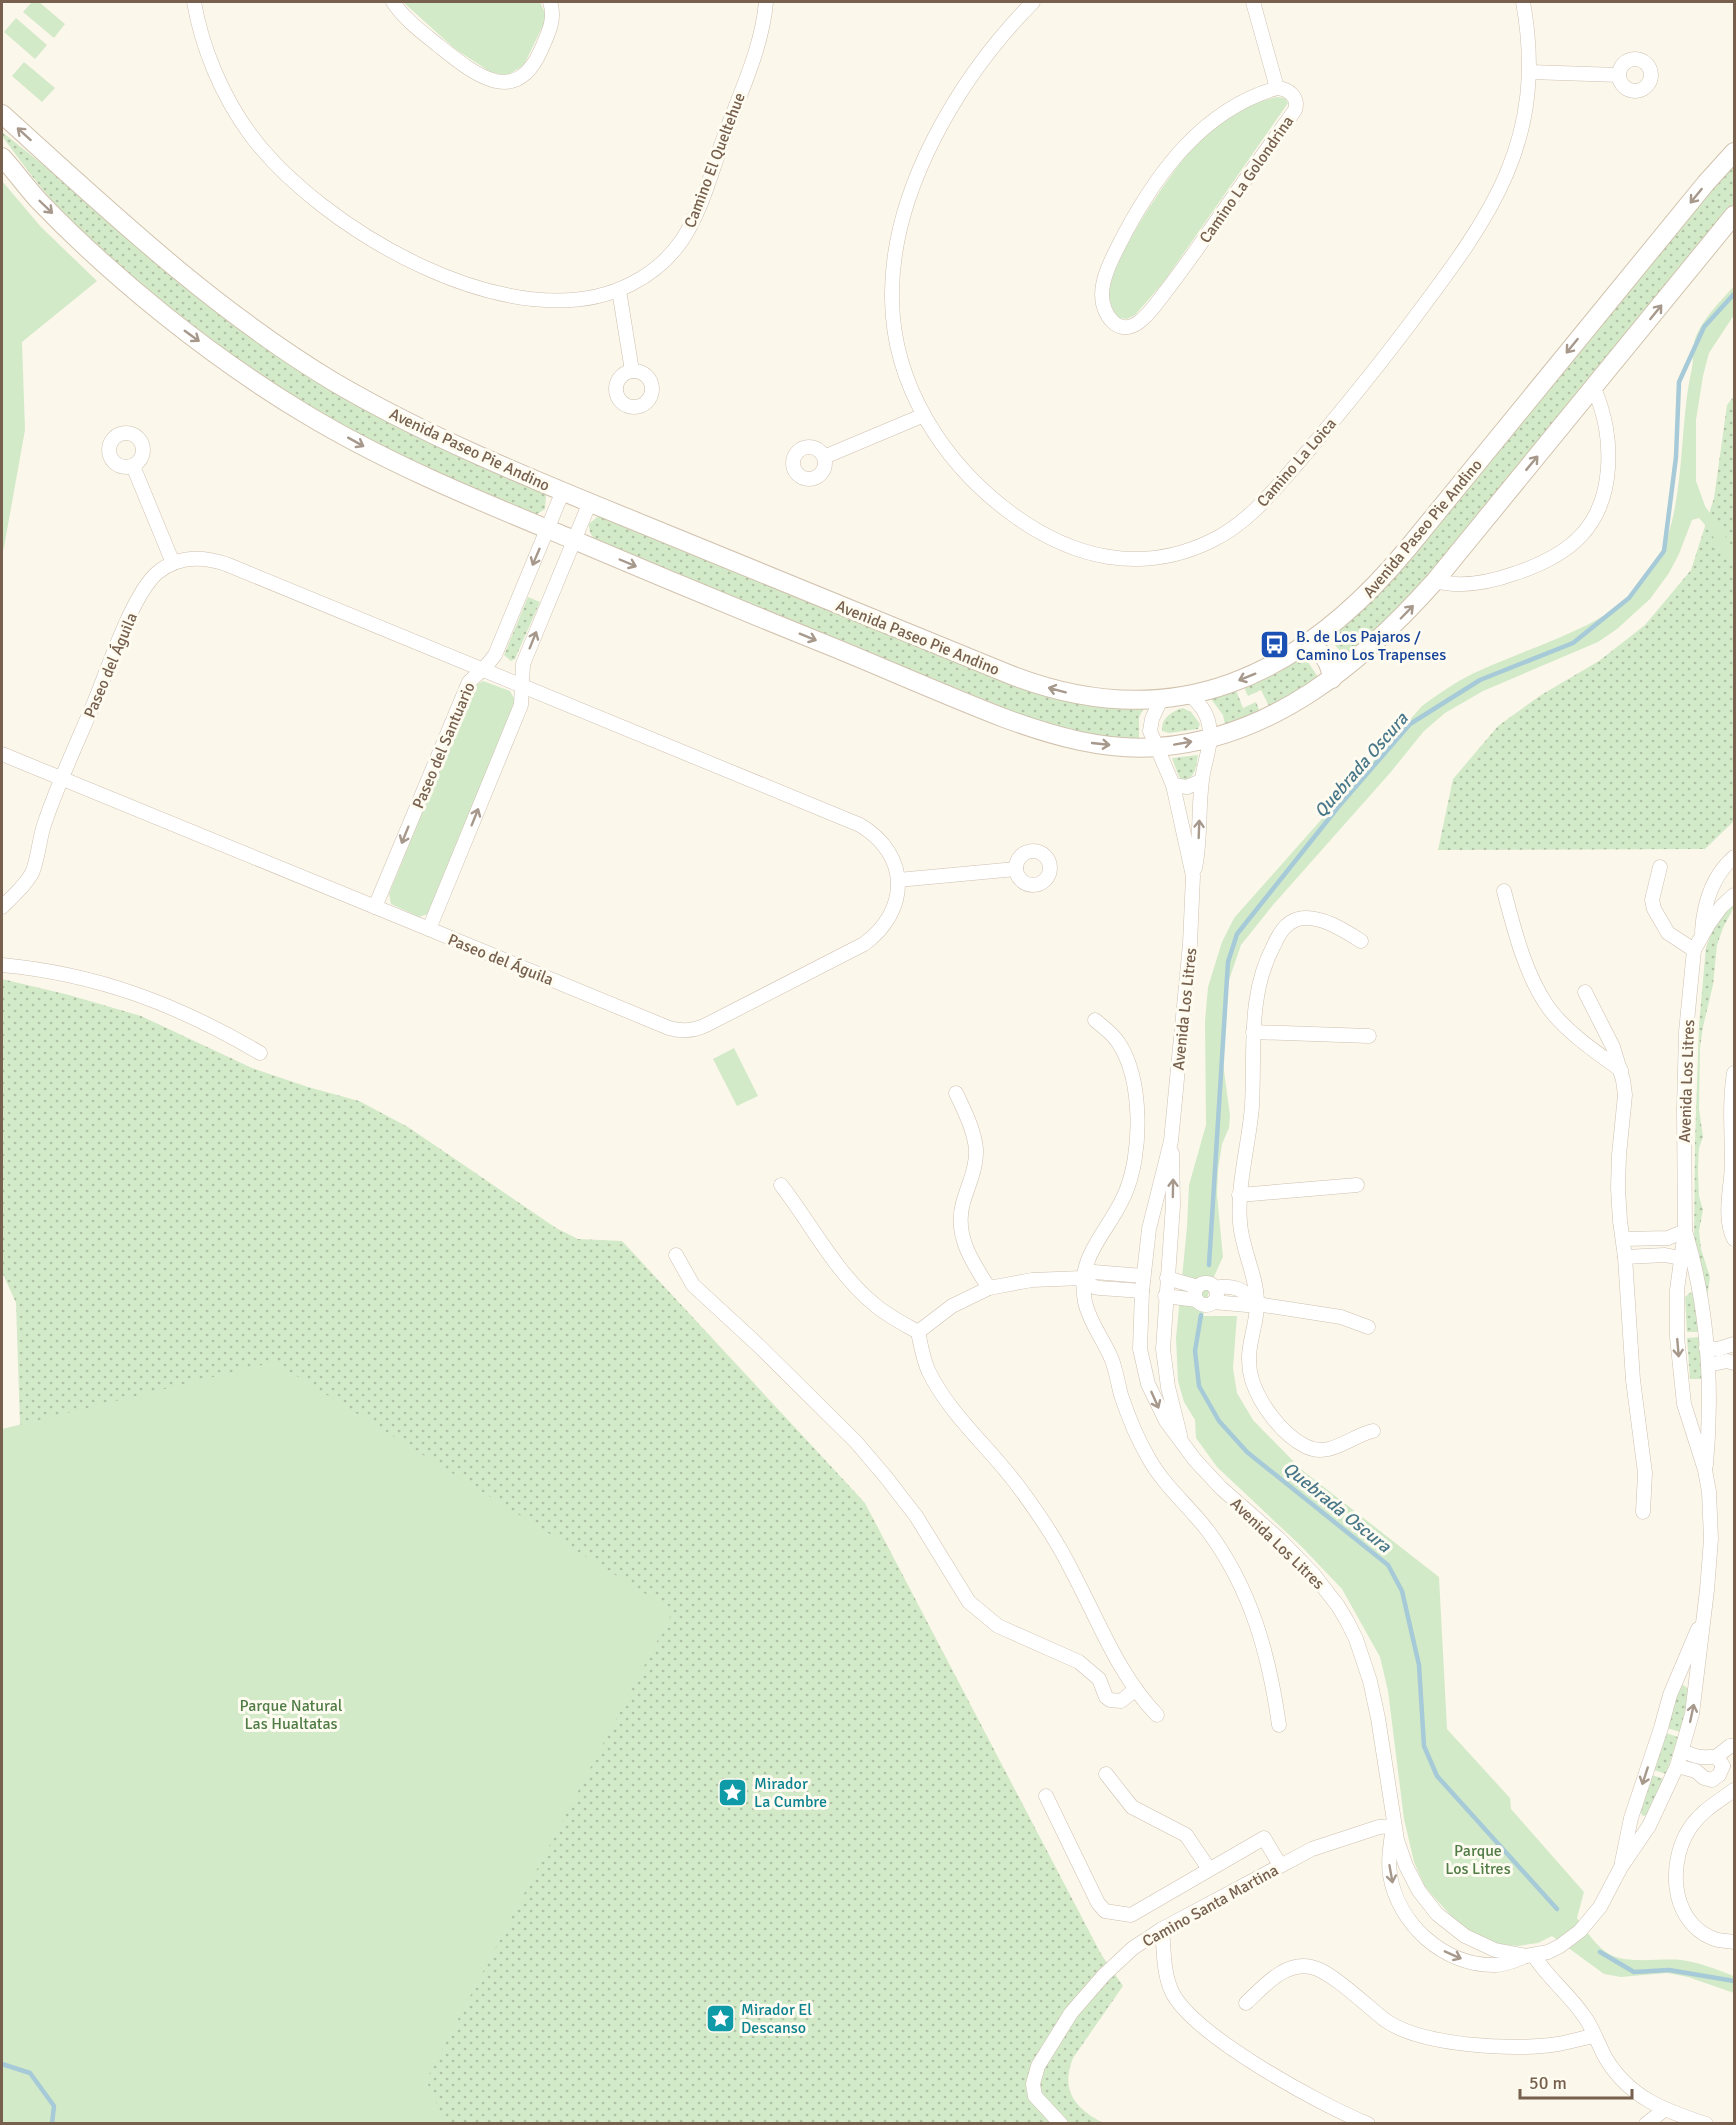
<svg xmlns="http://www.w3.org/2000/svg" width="1736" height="2125" viewBox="0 0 1736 2125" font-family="Signika,sans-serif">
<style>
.grass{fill:url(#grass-dots)}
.park{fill:#d3eac9}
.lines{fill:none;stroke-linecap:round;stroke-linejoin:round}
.stream{stroke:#a6cad7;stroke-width:4.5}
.street-casing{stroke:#cec0b0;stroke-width:15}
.secondary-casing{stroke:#d1c2ae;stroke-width:20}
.street{stroke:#fff;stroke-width:14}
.secondary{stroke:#fff;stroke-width:18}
.oneway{stroke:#a7988c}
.labels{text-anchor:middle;stroke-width:6;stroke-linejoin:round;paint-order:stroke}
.street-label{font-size:16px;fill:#77614e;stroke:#fefbf1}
.transit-label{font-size:16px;fill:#164399;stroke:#fefbf1;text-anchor:start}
.park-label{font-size:16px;fill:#507c46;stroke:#fefbf1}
.culture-label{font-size:16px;fill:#0d838f;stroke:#fefbf1;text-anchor:start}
.water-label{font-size:18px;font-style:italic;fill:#487789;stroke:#fefbf1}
</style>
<defs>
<pattern id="grass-dots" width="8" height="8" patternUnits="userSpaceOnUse" patternTransform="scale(1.5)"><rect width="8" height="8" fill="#d3eac9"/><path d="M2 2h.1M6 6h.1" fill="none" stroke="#b0c1a5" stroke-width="1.8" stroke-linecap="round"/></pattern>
</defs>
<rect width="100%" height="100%" fill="#fcf7eb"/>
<g class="grass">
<path d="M2 132 79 193 176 280 237 328 287 359 543 491 546 495 545 509 537 514 525 511C500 500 474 491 449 480 336 429 230 359 135 279 109 256 81 234 58 208 38 185 20 160 2 136Z"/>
<path d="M1734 164V203L1426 579 1401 607 1345 657 1329 638Z"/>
<path d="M1734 396V821L1705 849 1438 850 1453 779 1498 726 1541 695 1599 661 1645 625 1691 570 1714 498 1727 405Z"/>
<path d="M605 516 1023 689C1069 705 1097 708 1144 708L1139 717V738C1101 739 1065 729 1029 718L600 543C592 537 589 534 589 524L597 517Z"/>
<path d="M528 597 540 602 515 659 511 661 504 655Z"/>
<path d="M1304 656 1318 677 1270 708 1261 690 1248 696 1244 687 1278 673Z"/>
<path d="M1236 690 1243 708 1256 702 1260 712 1225 725 1223 715 1211 699Z"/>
<path d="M1183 708 1191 712 1200 724 1198 729 1169 733 1162 731C1161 718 1172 711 1183 708Z"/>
<path d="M1198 755C1196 766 1196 779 1183 780L1179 777 1172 758Z"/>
<path d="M1734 899V907L1723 928 1717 945 1713 985 1703 1027 1700 1048 1699 1109 1703 1137 1699 1148 1698 1170 1699 1196 1703 1210 1699 1231 1701 1249 1710 1277 1707 1298 1694 1244 1695 1141 1699 1025 1706 947 1713 929Z"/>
<path d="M2 979 69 995 141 1016 252 1068 308 1087 359 1101 408 1127 556 1228 578 1239 622 1241 865 1503 1101 1954 1123 1986 1073 2058C1060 2091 1075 2108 1103 2123H2V1432L20 1425 16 1303 2 1272Z"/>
<path d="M1691 1292 1695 1293 1699 1332H1687L1685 1297Z"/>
<path d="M1699 1337 1703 1379H1690L1687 1338Z"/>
<path d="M1683 1685 1689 1689V1695L1680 1732 1667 1728 1680 1687Z"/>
<path d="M1666 1733 1678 1737 1666 1774 1654 1770Z"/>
<path d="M1652 1775 1664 1779 1649 1814 1643 1816 1640 1812Z"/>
</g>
<g class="park">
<path d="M32 2H39L65 24 54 38 23 12Z"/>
<path d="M403 2H540L547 17 524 65 508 75 492 73 455 49Z"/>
<path d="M16 18 47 45 35 59 4 32Z"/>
<path d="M24 62 55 88 42 102 12 76Z"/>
<path d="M1277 97 1285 98 1288 103 1163 283 1135 315 1127 319 1119 318C1114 313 1110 305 1109 297 1106 265 1176 163 1201 139 1221 118 1249 103 1277 97Z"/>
<path d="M2 181 41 227 97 281 22 342 25 430 4 547 2 554Z"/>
<path d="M1734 286V315L1709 353 1703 376 1696 420V481L1705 506 1734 549V569L1706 526 1699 518 1692 520 1679 554 1669 573 1650 599 1617 629 1598 642 1483 691 1445 713 1424 731 1390 773 1273 905 1241 945 1228 983 1222 1056 1230 1115 1229 1128 1222 1144 1218 1170 1217 1195 1223 1257 1211 1283 1203 1316H1237L1233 1368 1237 1393 1253 1420 1302 1470 1439 1577 1447 1729 1510 1798 1511 1809 1584 1892 1577 1918C1586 1930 1597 1948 1611 1955 1629 1964 1661 1958 1681 1960 1698 1962 1718 1970 1734 1976V1993L1688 1977 1667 1973 1621 1977 1604 1974 1552 1936 1538 1943 1518 1946 1496 1944 1475 1935 1457 1922 1432 1895 1424 1885 1414 1862 1404 1819 1388 1691 1380 1657 1342 1589 1302 1547 1217 1467 1196 1438 1195 1420 1184 1402 1178 1381 1176 1338 1187 1227 1189 1185 1206 1125 1205 1021 1208 987 1222 942 1234 918 1422 706C1438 694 1454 683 1472 674 1510 656 1551 643 1589 624 1603 616 1619 608 1630 596 1640 585 1652 573 1658 560 1687 502 1678 429 1692 368 1694 357 1692 346 1696 336 1705 316 1720 302 1734 286Z"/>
<path d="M483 681 510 691 516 702 428 914 419 917 391 904 389 894 473 687Z"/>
<path d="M734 1048 758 1096 737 1106 713 1059Z"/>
<path d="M274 1362 673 1611 426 2080 445 2123H2V1429Z"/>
</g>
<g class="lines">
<g class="stream">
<path d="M1209 1265 1228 962 1237 934 1339 806 1410 724 1480 680 1573 643 1629 598 1664 551 1676 457 1679 382 1704 327 1734 294"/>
<path d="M1201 1315 1195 1351 1199 1386 1219 1421 1247 1452 1388 1565 1402 1591 1419 1665 1424 1746 1437 1776 1557 1909"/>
<path d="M1600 1952 1634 1972 1669 1970 1734 1981"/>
<path d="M2 2064 30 2073 54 2106 52 2124"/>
</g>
<defs>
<g id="street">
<path d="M194 2C202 48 222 96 250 134 319 228 515 344 631 284 651 274 669 259 682 240 702 210 711 173 723 140 739 95 762 49 766 2"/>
<path d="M393 2C404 19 423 33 439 46 473 73 515 109 541 50 548 34 556 19 550 2"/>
<path d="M1033 2C960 76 890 191 892 299 893 386 944 464 1012 514 1072 558 1141 575 1211 541 1249 523 1275 489 1302 458 1340 413 1377 368 1412 321 1491 216 1548 140 1523 2"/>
<path d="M1253 2 1277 88"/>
<circle cx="1635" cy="75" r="16"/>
<path d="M1530 72 1618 75"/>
<path d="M1277 88C1289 89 1299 97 1295 110 1265 152 1235 194 1206 236 1191 258 1176 278 1160 299 1154 307 1147 316 1139 322 1118 338 1102 314 1102 295 1102 275 1115 253 1124 235 1158 171 1204 109 1277 88Z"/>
<path d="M619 290 632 371"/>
<circle cx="634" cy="389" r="18"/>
<circle cx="126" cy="450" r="17"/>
<circle cx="809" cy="463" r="16"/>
<path d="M824 457 924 415"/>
<path d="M133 466 173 563"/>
<path d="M1435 581C1461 588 1491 582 1516 573 1570 555 1604 527 1608 468 1610 439 1605 415 1594 388"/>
<path d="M1189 694C1199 703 1207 712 1209 725 1213 743 1204 762 1202 780 1198 810 1201 840 1195 868"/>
<path d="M1161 699 1152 719 1150 731 1173 785 1193 876 1190 944 1171 1141 1149 1229 1142 1291 1140 1349 1148 1384 1166 1421 1195 1460 1221 1488 1279 1539 1314 1575 1338 1606 1347 1621 1356 1639 1370 1681 1378 1718 1397 1840 1406 1866 1419 1891 1437 1914 1465 1936 1495 1950 1526 1956 1548 1952 1560 1946 1580 1931 1600 1907 1621 1867 1649 1826 1677 1766 1692 1714 1707 1590 1711 1539 1709 1492 1705 1470 1684 1404 1677 1337V1290L1685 1231 1684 1109 1686 1032 1694 950 1708 925 1721 907 1734 895"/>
<path d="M2 754C224 845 447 936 669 1028 683 1032 694 1031 706 1025L864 944C910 910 910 855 860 825L226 564C202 556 177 556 157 573 132 595 108 669 94 703 77 743 58 783 44 825 39 840 38 860 32 873 25 886 12 897 2 907"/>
<path d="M1173 785 1187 787 1201 781"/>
<circle cx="1033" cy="868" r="17"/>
<path d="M1660 867 1652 900 1654 909 1668 933 1694 950"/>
<path d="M898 880 1016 869"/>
<path d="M1504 891C1514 929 1525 974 1548 1007 1565 1031 1597 1053 1621 1070"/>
<path d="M375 907 469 682 487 665 495 655 563 491"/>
<path d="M429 929 521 705 523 664 590 502"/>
<path d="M1702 931C1704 903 1712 876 1734 857"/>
<path d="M1361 941C1344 930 1319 914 1298 919 1285 923 1279 934 1274 945 1247 995 1255 1051 1252 1106 1249 1145 1237 1183 1240 1223 1242 1250 1257 1276 1257 1303 1257 1331 1243 1349 1252 1380 1260 1405 1282 1434 1305 1446 1330 1459 1350 1436 1373 1431"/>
<path d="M2 965C97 974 177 1004 260 1053"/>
<path d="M1585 992 1613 1047 1623 1080 1625 1095 1619 1155 1618 1188 1620 1221 1625 1257 1633 1380 1645 1473 1643 1512"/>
<path d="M1095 1020C1103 1027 1112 1033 1118 1042 1143 1079 1143 1155 1124 1196 1106 1236 1076 1255 1085 1302 1090 1324 1104 1340 1112 1360 1116 1371 1118 1383 1121 1395 1128 1416 1137 1438 1148 1457 1163 1485 1189 1506 1208 1531 1251 1589 1269 1654 1279 1725"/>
<path d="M1253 1032 1369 1036"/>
<path d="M1734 1073C1729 1103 1732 1134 1732 1165 1731 1189 1723 1217 1734 1239"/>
<path d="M956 1093C964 1110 974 1129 976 1149 977 1168 968 1185 963 1203 954 1235 972 1262 989 1288"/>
<path d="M1172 1153 1173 1205 1163 1349 1168 1387 1180 1435"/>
<path d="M781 1185C812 1225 835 1272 875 1305 888 1316 904 1324 918 1332 921 1345 923 1360 929 1372 950 1415 990 1448 1018 1486 1039 1514 1059 1544 1074 1575 1099 1622 1119 1676 1157 1715"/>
<path d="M1239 1195 1357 1185"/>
<path d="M1686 1234C1708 1309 1713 1387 1706 1465"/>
<path d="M1623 1239 1668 1238 1685 1231"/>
<path d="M676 1255 693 1285 757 1344 856 1442 885 1476 916 1516 969 1602 998 1626 1079 1662 1099 1679 1106 1697 1110 1700 1121 1701 1136 1689"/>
<path d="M1625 1257 1665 1255 1680 1258"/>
<path d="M1082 1278 1094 1287 1100 1288 1142 1291"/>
<path d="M1167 1278 1198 1287"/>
<circle cx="1206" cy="1294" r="11"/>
<path d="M1215 1288C1233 1284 1244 1289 1257 1304"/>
<path d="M1165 1296 1197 1300"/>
<path d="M1213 1302 1247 1305 1257 1304 1341 1317 1368 1327"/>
<path d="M918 1332 952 1306 989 1288 1032 1280 1082 1278 1094 1272 1143 1276"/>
<path d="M1706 1348 1718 1349 1734 1344"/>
<path d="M1708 1365 1727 1361 1734 1363"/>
<path d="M1682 1751C1688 1753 1696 1757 1702 1757 1714 1758 1715 1753 1723 1766"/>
<path d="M1716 1757 1730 1746H1734"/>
<path d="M1677 1766 1696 1771 1704 1778 1712 1780 1719 1775 1723 1766"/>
<path d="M1106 1774 1132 1807 1186 1835 1209 1869"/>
<path d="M1734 1790C1719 1801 1703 1810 1692 1825 1667 1859 1669 1920 1712 1938 1718 1941 1727 1941 1734 1942"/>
<path d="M1046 1796 1098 1903 1105 1911 1131 1915 1264 1838 1280 1865"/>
<path d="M1392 1834C1390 1848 1388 1861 1390 1875 1398 1924 1444 1966 1495 1965 1506 1965 1516 1960 1526 1956"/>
<path d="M1622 1862 1631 1818 1661 1728 1670 1695 1698 1629"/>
<path d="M1162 1929C1164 1949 1163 1973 1172 1992 1194 2036 1321 2105 1368 2124"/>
<path d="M1534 1956C1548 1978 1569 1994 1584 2016 1593 2028 1598 2044 1605 2057 1629 2098 1664 2110 1706 2124"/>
<path d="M1246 2003C1263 1987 1285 1961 1311 1967 1330 1970 1368 2007 1385 2020 1421 2046 1515 2051 1558 2044 1570 2042 1582 2038 1594 2036"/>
<path d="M1061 2124 1035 2096 1033 2084 1038 2066 1071 2013 1104 1975 1133 1948 1162 1929 1312 1849 1379 1827 1393 1826"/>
<path d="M1646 2124 1664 2110"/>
</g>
<g id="secondary">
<path d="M2 114C107 209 211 308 334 382 431 439 537 481 642 524 765 574 888 624 1011 675 1174 738 1302 676 1408 548L1706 183 1734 152"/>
<path d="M2 157C15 171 26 187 39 201 114 279 211 357 304 413 390 465 482 502 574 540 661 577 748 613 835 648 891 671 947 696 1004 718 1053 736 1104 751 1158 747 1273 738 1361 664 1435 581L1734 215"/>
<path d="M1308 644C1323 652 1330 662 1332 679"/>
</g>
</defs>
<use href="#street" class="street-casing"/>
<use href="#secondary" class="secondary-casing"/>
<use href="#street" class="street"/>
<use href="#secondary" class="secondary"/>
</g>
<defs><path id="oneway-shaft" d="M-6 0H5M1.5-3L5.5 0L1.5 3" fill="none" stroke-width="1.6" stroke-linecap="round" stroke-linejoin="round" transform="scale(1.5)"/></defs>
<g class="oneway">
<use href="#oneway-shaft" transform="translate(24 134) rotate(-138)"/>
<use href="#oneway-shaft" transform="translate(1696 196) rotate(129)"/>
<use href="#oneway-shaft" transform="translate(46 207) rotate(44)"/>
<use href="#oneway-shaft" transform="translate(1656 312) rotate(-51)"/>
<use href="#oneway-shaft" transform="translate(192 336) rotate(36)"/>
<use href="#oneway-shaft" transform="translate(1572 346) rotate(129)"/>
<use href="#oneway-shaft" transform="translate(356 442) rotate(29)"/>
<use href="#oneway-shaft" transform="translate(1532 463) rotate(-50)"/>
<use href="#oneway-shaft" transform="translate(536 557) rotate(113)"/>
<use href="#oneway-shaft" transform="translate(628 563) rotate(23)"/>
<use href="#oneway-shaft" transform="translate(1407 612) rotate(-46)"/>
<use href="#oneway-shaft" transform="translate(808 637) rotate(22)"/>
<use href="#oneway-shaft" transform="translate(533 640) rotate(-68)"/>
<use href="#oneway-shaft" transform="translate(1247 677) rotate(158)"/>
<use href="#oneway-shaft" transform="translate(1057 690) rotate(-165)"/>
<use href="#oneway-shaft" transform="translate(1183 743) rotate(-10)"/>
<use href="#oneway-shaft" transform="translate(1101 744) rotate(6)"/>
<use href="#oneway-shaft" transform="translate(475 817) rotate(-68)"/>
<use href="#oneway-shaft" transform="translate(1199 829) rotate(-88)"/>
<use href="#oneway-shaft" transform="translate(405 835) rotate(112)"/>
<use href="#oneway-shaft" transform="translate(1173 1188) rotate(-89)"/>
<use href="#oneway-shaft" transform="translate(1678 1348) rotate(85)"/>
<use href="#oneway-shaft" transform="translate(1155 1400) rotate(66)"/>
<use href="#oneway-shaft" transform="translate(1692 1713) rotate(-78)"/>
<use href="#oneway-shaft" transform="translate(1645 1776) rotate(108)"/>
<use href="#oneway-shaft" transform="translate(1391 1874) rotate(80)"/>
<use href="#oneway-shaft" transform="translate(1453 1955) rotate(24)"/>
</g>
<defs>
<symbol id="bus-square" viewBox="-11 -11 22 22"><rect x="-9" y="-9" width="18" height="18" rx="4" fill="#1a4fb4" stroke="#fefbf1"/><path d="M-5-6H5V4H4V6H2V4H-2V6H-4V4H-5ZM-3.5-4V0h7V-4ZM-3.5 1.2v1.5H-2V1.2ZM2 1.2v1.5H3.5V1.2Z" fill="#fff"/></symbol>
<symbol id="sight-square" viewBox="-11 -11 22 22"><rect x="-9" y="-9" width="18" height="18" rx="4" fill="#0f9aa8" stroke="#fefbf1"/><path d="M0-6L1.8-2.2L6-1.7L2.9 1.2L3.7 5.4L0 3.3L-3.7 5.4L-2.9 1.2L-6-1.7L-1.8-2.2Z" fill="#fff"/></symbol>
</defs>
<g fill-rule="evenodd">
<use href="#bus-square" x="1258" y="628" width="33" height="33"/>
<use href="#sight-square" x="716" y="1776" width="33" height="33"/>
<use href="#sight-square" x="704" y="2002" width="33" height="33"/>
</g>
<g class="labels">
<g class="street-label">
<text transform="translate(714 160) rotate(-69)" y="6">Camino El Queltehue</text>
<text transform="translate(1246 179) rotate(-55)" y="6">Camino La Golondrina</text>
<text transform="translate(470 449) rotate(25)" y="6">Avenida Paseo Pie Andino</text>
<text transform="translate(1296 462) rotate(-49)" y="6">Camino La Loica</text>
<text transform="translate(1422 528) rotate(-50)" y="6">Avenida Paseo Pie Andino</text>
<text transform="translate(918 637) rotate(22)" y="6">Avenida Paseo Pie Andino</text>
<text transform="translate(110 665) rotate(-67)" y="6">Paseo del Águila</text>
<text transform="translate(443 745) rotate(-67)" y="6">Paseo del Santuario</text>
<text transform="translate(501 959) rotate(22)" y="6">Paseo del Águila</text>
<text transform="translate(1184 1009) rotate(-84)" y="6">Avenida Los Litres</text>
<text transform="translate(1686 1081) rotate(-88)" y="6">Avenida Los Litres</text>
<text transform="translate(1278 1543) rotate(44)" y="6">Avenida Los Litres</text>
<text transform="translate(1210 1905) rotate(-29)" y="6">Camino Santa Martina</text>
</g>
<g class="transit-label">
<text x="1296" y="642">B. de Los Pajaros /<tspan x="1296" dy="18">Camino Los Trapenses</tspan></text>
</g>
<g class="park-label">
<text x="291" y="1711">Parque Natural<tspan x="291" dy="18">Las Hualtatas</tspan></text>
<text x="1478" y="1856">Parque<tspan x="1478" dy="18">Los Litres</tspan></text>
</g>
<g class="culture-label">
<text x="754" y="1789">Mirador<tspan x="754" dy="18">La Cumbre</tspan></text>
<text x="741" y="2015">Mirador El<tspan x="741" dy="18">Descanso</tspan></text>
</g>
<g class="water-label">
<text transform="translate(1361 765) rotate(-49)" y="6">Quebrada Oscura</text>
<text transform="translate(1337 1507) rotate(39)" y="6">Quebrada Oscura</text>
</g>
</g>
<rect width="1736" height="2125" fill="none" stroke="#77614e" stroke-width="6"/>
<path d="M1520 2089v9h112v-9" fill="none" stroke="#77614e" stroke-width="3"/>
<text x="1529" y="2089" font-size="18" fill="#77614e" stroke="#fefbf1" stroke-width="4.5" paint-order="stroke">50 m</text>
</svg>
